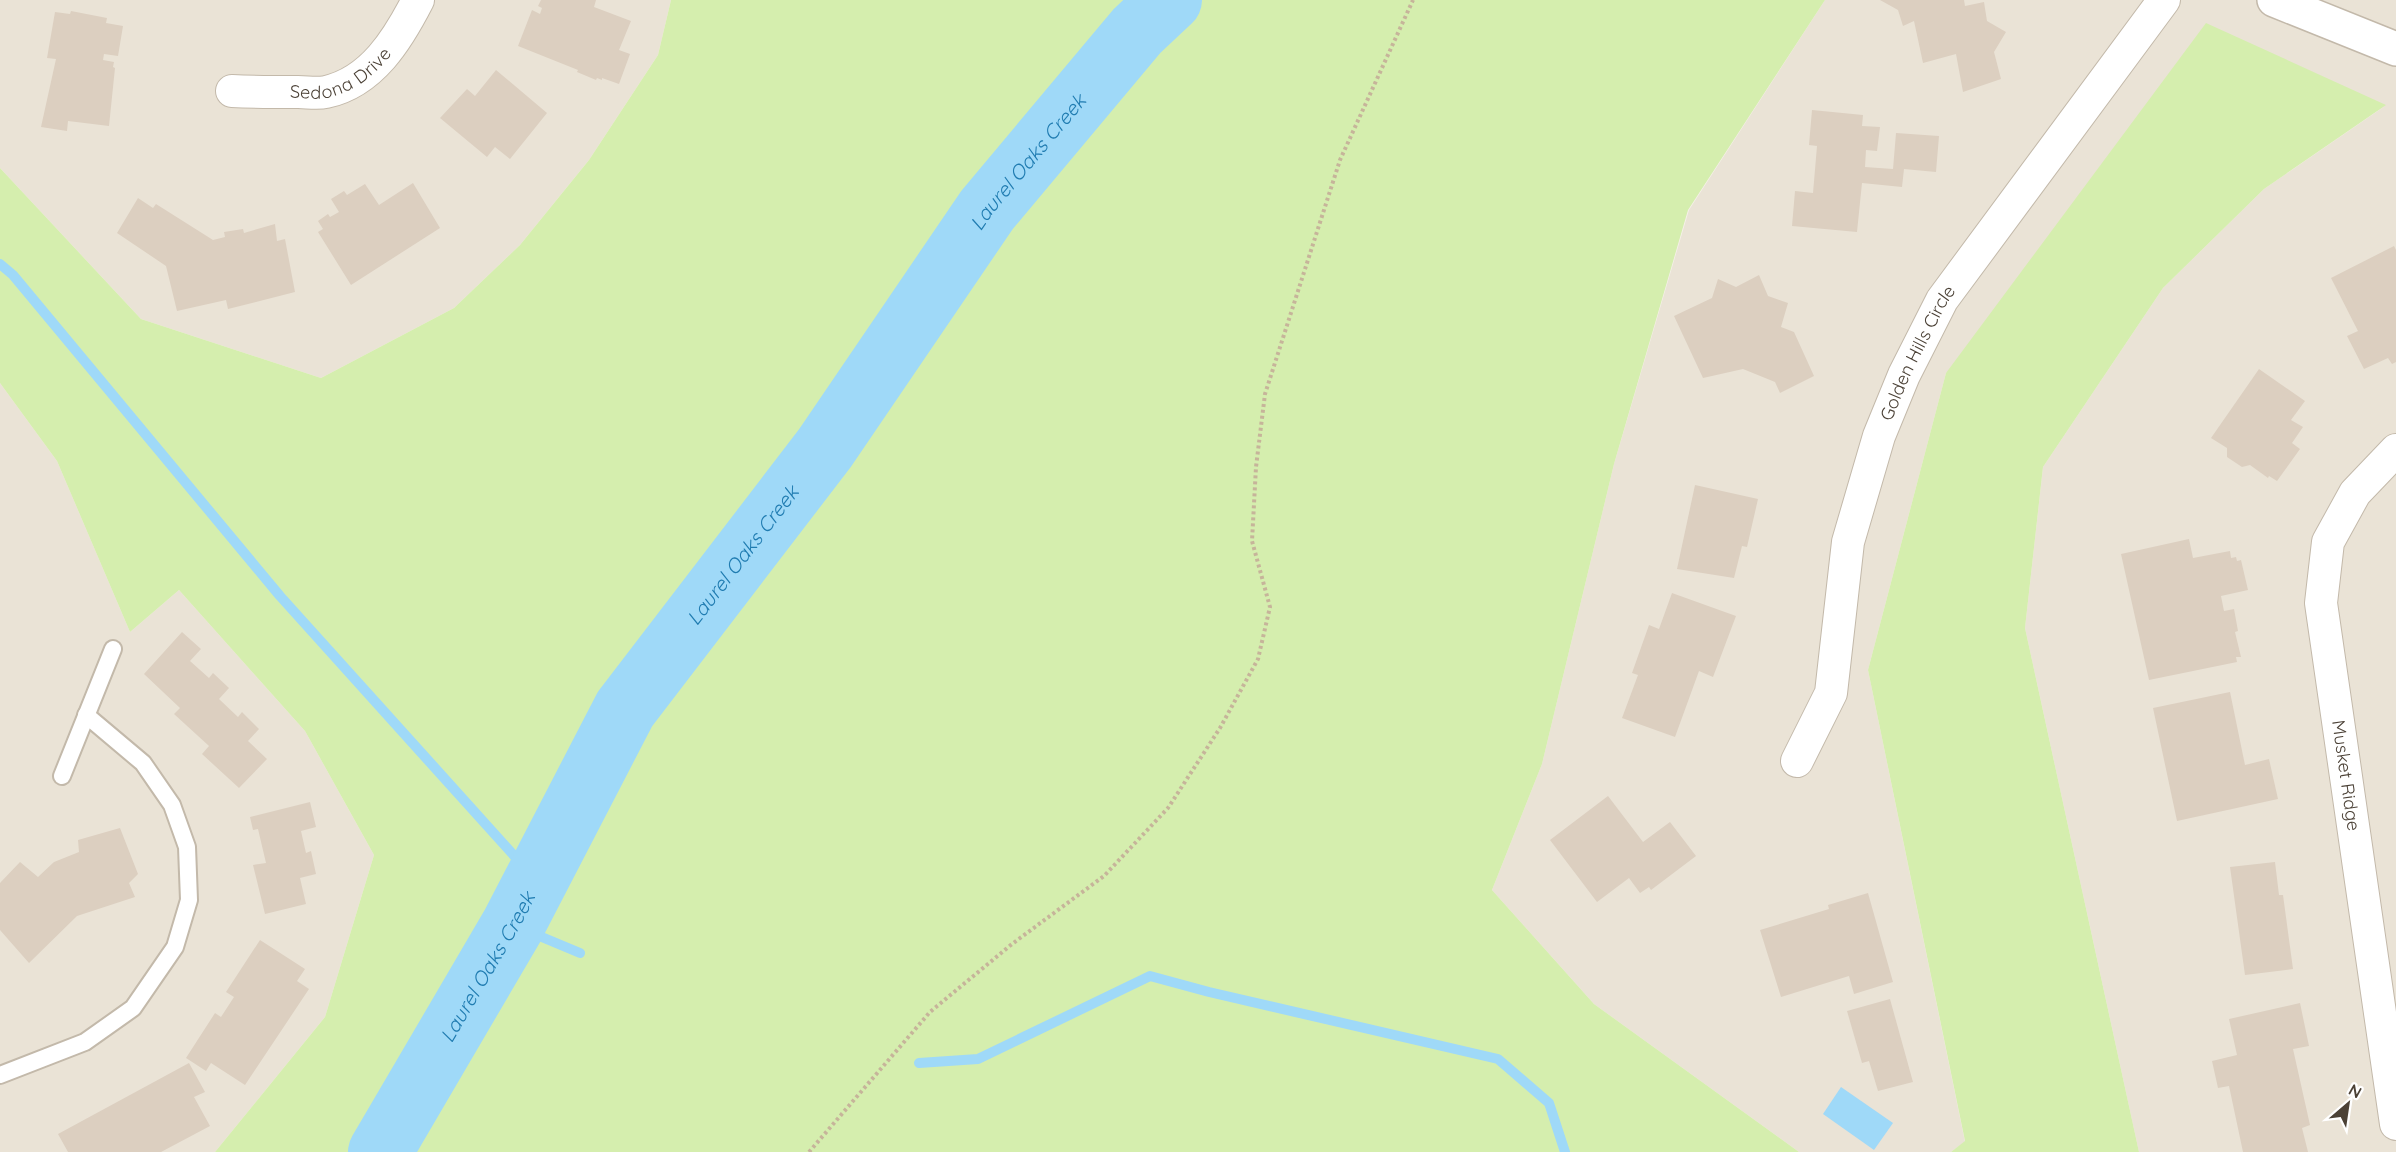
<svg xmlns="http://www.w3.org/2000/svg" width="2396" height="1152" viewBox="0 0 2396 1152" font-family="Quicksand,sans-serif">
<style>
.residential{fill:#eae3d6}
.green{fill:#d5eeae}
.water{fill:#9fd9f8}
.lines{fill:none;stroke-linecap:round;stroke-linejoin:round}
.stream{stroke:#9fd9f8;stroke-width:10}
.river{stroke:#9fd9f8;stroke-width:64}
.building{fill:#dccfc0}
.service-casing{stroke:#c3b9aa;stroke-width:20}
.minor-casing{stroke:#c3b9aa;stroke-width:34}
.tertiary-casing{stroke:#c3b9aa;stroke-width:36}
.path{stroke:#c6b49a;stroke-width:4;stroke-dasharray:3 3;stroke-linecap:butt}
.service{stroke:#fff;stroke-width:16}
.minor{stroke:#fff;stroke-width:32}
.tertiary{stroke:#fff;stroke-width:33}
.labels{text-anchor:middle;stroke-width:4.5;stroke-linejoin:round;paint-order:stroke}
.street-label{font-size:18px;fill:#4b4136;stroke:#fff}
.water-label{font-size:20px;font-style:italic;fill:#207cb1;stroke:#fff}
</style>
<rect width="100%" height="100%" fill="#f6f1e9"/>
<g class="residential">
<path d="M0 0H671L658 55 589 160 520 245 454 308 321 378 141 319 0 168Z"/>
<path d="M1825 0H2396V1152H2139L2025 628 2043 467 2163 288 2264 189 2385 106 1946 373 1868 670 1965 1142 1951 1152H1799L1594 1004 1492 890 1542 764 1614 464 1689 210Z"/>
<path d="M0 383 57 461 130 632 179 590 305 731 374 855 325 1017 215 1152H0Z"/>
</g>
<g class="green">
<path d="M671 0H1825L1688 210 1614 464 1542 764 1492 890 1594 1004 1799 1152H215L325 1017 374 855 305 731 179 590 130 632 57 461 0 383V168L141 319 321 378 454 308 520 245 589 160 658 55Z"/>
<path d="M2206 23 2386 105 2264 189 2163 288 2043 467 2025 628 2139 1152H1951L1965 1141 1868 670 1946 373Z"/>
</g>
<path class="water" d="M1841 1087 1893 1123 1874 1150 1823 1114Z"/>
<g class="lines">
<g class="stream">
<path d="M0 264 13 275 280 596 536 880"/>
<path d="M513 925 580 953"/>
<path d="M919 1063 978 1059 1150 976 1209 992 1498 1059 1549 1103 1565 1152"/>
</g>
<path class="river" id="s1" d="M380 1152 513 925 625 709 825 448 987 210 1137 31 1170 0"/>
</g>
<g class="building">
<path d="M541 0H596L594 7 631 21 619 50 630 54 619 84 602 78V80L597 78 596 80 577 72 578 70 518 46 532 10 540 14 542 8 538 6Z"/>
<path d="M1880 0H1964L1965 6 1984 2 1987 21 2006 32 1994 52 2001 79 1963 92 1956 54 1923 63 1914 21 1903 26 1898 10Z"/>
<path d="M71 11 107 18 106 23 123 26 118 56 104 54 103 60 114 62 113 67 115 68 109 126 68 121 67 131 41 127 56 59 47 58 55 12 70 14Z"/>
<path d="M496 70 547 113 510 159 495 147 487 157 440 118 467 89 475 96Z"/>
<path d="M1812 110 1863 115 1862 126 1880 127 1877 151 1866 150 1865 167 1893 169 1896 133 1939 136 1936 172 1904 169 1902 187 1862 183 1857 232 1792 226 1795 191 1813 193 1817 146 1809 145Z"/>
<path d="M413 183 440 228 351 285 318 232 323 229 318 221 328 214 330 217 339 212 331 199 344 191 347 195 365 184 379 205Z"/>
<path d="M138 198 153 208 156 204 213 240 225 237 224 232 243 229 244 233 275 224 277 241 285 239 295 292 228 309 226 300 177 311 166 266 117 233Z"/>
<path d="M2394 246 2396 250V362L2392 364 2388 358 2364 369 2347 336 2358 331 2331 278Z"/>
<path d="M1759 275 1768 296 1788 303 1781 327 1794 332 1814 376 1780 393 1775 382 1743 369 1703 378 1674 316 1712 298 1718 279 1736 287Z"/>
<path d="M2259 369 2305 401 2291 420 2303 427 2292 443 2300 449 2277 481 2269 476 2268 478 2250 465 2242 467 2227 457V448L2211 438Z"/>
<path d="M1695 485 1758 499 1747 547 1742 546 1734 578 1677 569Z"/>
<path d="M2189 539 2193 558 2230 551 2231 558 2236 557 2237 561 2241 560 2248 590 2221 596 2224 611 2234 609 2238 631 2235 632 2241 657H2236L2237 662 2149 680 2121 554Z"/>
<path d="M1672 593 1736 616 1713 677 1699 671 1675 737 1622 718 1638 675 1632 673 1649 625 1659 629Z"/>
<path d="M182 632 201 649 190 661 209 678 213 673 229 688 219 699 238 717 242 712 259 729 248 741 267 759 239 788 202 754 209 746 174 714 180 708 144 674Z"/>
<path d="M2230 692 2245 765 2269 759 2278 799 2177 821 2153 708Z"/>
<path d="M1608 796 1643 842 1670 822 1696 856 1651 890 1649 887 1640 893 1629 878 1597 902 1550 840Z"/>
<path d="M310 802 316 827 301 831 306 853 311 851 316 874 300 878 306 904 265 914 253 865 266 863 258 829 253 830 250 817Z"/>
<path d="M120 828 138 874 129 883 135 897 77 916 29 963 0 930V883L20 862 38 877 54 862 79 852 78 840Z"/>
<path d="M2275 862 2279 895H2283L2293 969 2245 975 2230 867Z"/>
<path d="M1868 893 1893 982 1854 994 1849 976 1781 997 1760 930 1829 909 1828 905Z"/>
<path d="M260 940 305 969 297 981 309 989 245 1085 211 1063 206 1071 186 1058 215 1013 221 1017 234 997 226 992Z"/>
<path d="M1890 999 1913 1082 1878 1091 1869 1061 1862 1063 1847 1011Z"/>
<path d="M2300 1003 2309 1046 2293 1049 2310 1125 2302 1128 2308 1152H2243L2229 1086 2218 1088 2212 1061 2237 1055 2229 1019Z"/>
<path d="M189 1063 205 1092 194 1097 210 1126 161 1152H68L58 1134Z"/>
</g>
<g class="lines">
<defs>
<g id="service">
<path d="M62 776 113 649"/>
<path d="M0 1075 85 1042 133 1008 175 947 189 900 187 847 172 805 143 763 86 715"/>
</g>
<g id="minor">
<path id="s2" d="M232 91C254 92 276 92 298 92 307 92 317 94 326 92 372 82 398 39 418 0"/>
<path id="s3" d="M2396 450 2355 493 2328 542 2321 603 2396 1124"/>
<path id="s4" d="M1797 761 1831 693 1848 542 1879 436 1904 375 1942 300 2164 0"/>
</g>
<path id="tertiary" d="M2274 0 2396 49"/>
</defs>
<use href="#service" class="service-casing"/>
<use href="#minor" class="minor-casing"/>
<use href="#tertiary" class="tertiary-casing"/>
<path class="path" d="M809 1152 930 1012 1012 944 1104 876 1168 808 1220 728 1258 659 1270 607 1252 541 1256 467 1265 394 1340 160 1413 0"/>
<use href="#service" class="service"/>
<use href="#minor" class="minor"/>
<use href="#tertiary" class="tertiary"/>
</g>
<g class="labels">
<g class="street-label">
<text dy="6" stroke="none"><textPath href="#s2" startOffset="114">Sedona Drive</textPath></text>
<text dy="6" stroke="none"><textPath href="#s4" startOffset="430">Golden Hills Circle</textPath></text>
<text dy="6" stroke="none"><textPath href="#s3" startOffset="351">Musket Ridge</textPath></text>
</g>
<g class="water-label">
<text dy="7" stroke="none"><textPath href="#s1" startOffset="1186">Laurel Oaks Creek</textPath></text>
<text dy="7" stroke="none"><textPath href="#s1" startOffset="700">Laurel Oaks Creek</textPath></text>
<text dy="7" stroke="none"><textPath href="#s1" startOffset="214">Laurel Oaks Creek</textPath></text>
</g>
</g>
<g transform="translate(2348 1104) rotate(29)" stroke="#ffffff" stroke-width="4.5" paint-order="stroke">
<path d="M0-4.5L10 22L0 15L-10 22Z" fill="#4b4136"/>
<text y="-9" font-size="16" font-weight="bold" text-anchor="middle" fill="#4b4136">N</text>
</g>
</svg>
